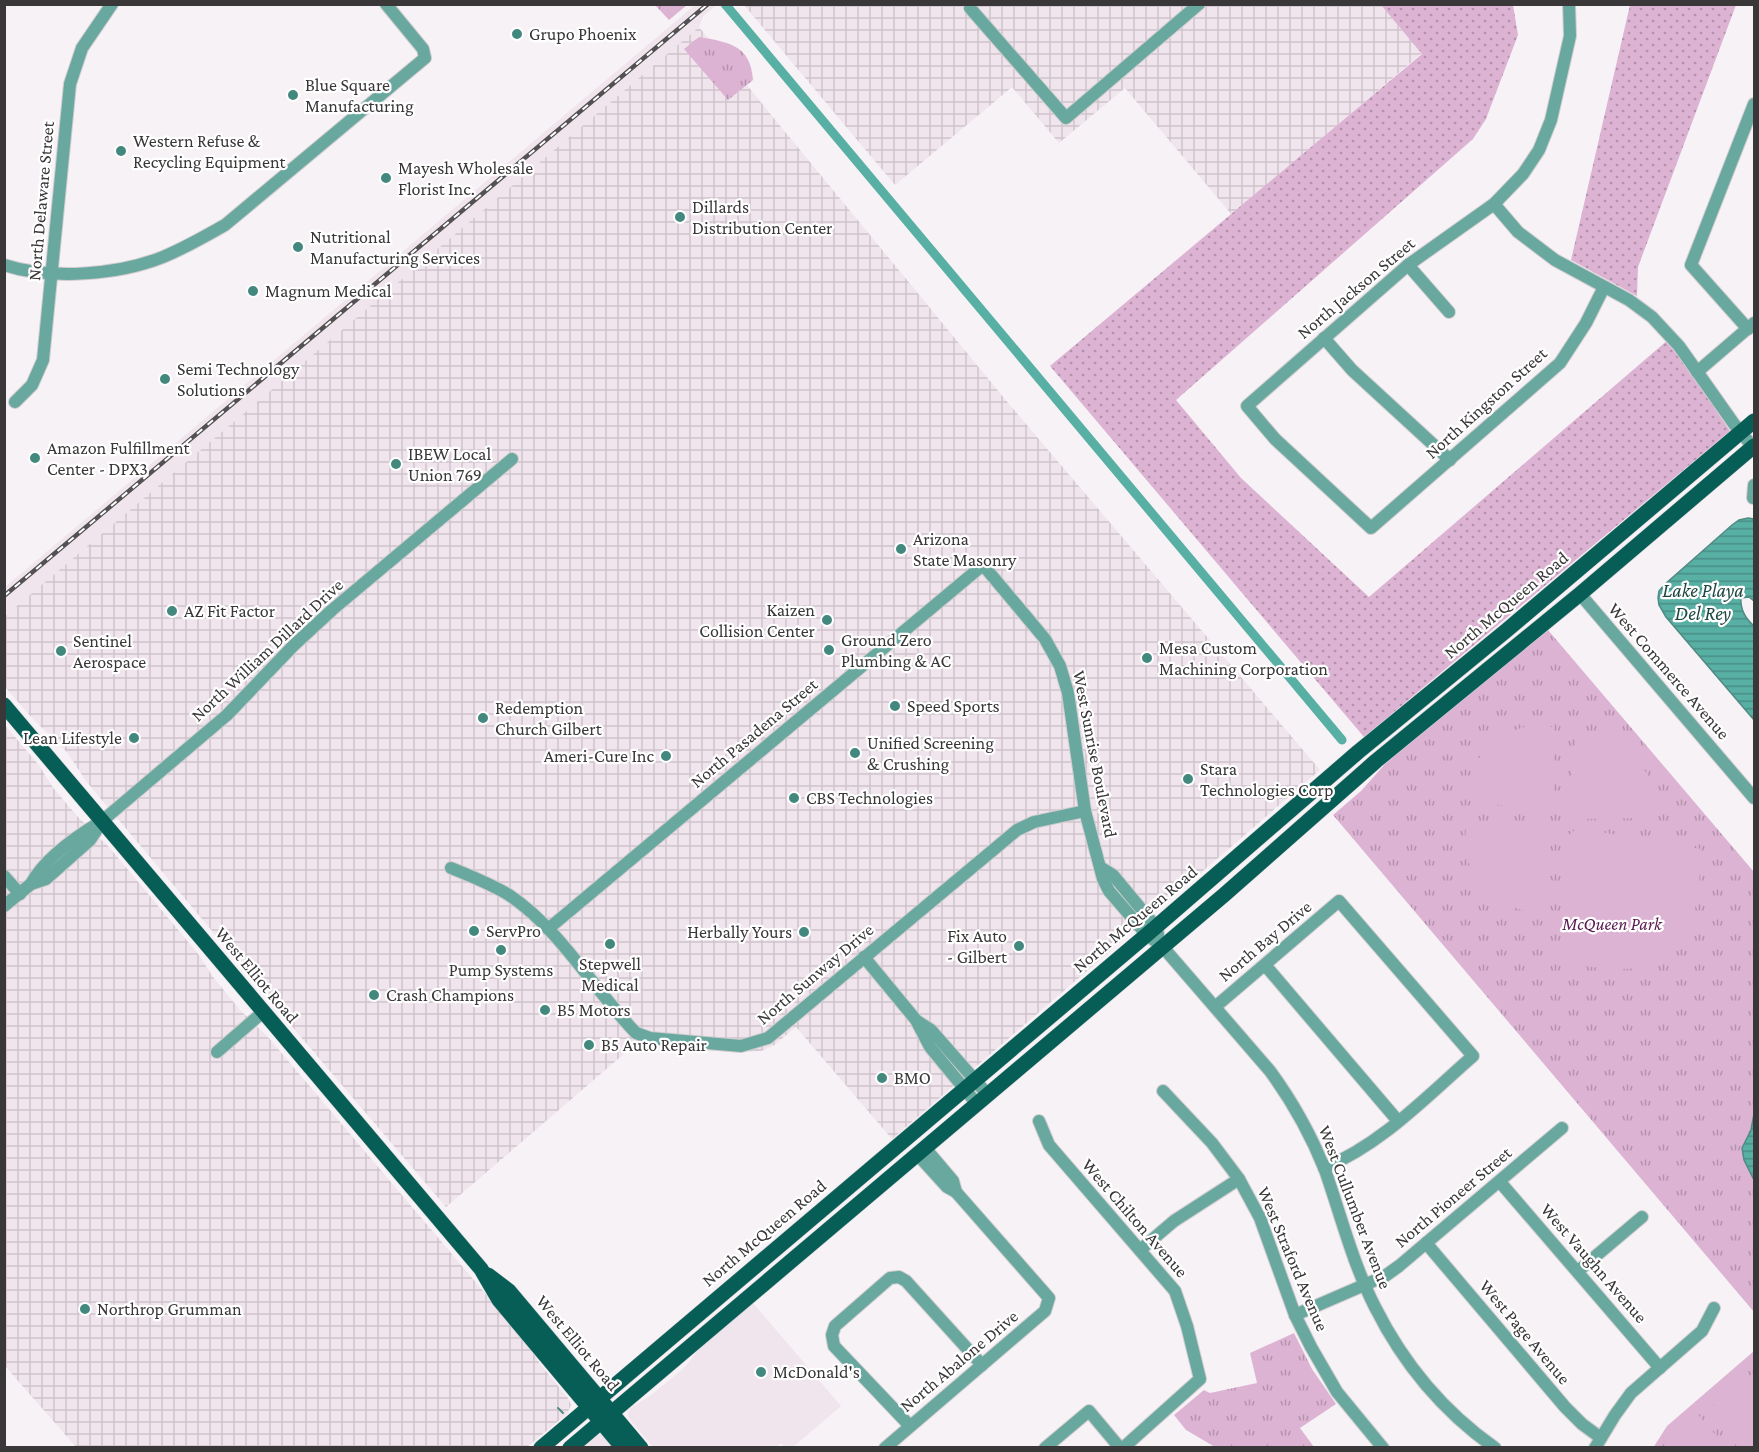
<svg xmlns="http://www.w3.org/2000/svg" width="1759" height="1452" viewBox="0 0 1759 1452" font-family="'Crimson Pro',serif">
<style>
.built{fill:#f0e4ed}
.industrial{fill:url(#industrial-grid)}
.grass{fill:url(#grass-dots)}
.park{fill:url(#park-tufts)}
.pitch{fill:#ddb3d3}
.water{fill:url(#water-rules);stroke:#4f8b83;stroke-width:1.5}
.lines{fill:none;stroke-linecap:round;stroke-linejoin:round}
.stream{stroke:#4f8b83;stroke-width:2}
.canal{stroke:#58afa3;stroke-width:9}
.minor-casing{stroke:#d1cdd0;stroke-width:14}
.major-casing{stroke:#d1cdd0;stroke-width:16}
.minor{stroke:#69a89e;stroke-width:12}
.major{stroke:#075e56;stroke-width:15}
.rail-casing{stroke:#535152;stroke-width:4.5}
.rail{stroke:#fff;stroke-width:2;stroke-dasharray:7;stroke-linecap:butt}
.poi-dot{fill:#43887f;stroke:#fff;stroke-width:2}
.labels{text-anchor:middle;stroke-width:4.5;stroke-linejoin:round;paint-order:stroke}
.poi-label{font-size:18px;fill:#393738;stroke:#fff;text-anchor:start}
.street-label{font-size:18px;fill:#393738;stroke:#fff}
.park-label{font-size:18px;font-style:italic;fill:#5a1950;stroke:#fff}
.water-label{font-size:20px;font-style:italic;fill:#1e4741;stroke:#fff}
</style>
<defs>
<pattern id="industrial-grid" width="8" height="8" patternUnits="userSpaceOnUse" patternTransform="scale(1.5)"><rect width="8" height="8" fill="#f0e4ed"/><path d="M0 4h8M4 0v8" fill="none" stroke="#cfc4cc"/></pattern>
<pattern id="grass-dots" width="8" height="8" patternUnits="userSpaceOnUse" patternTransform="scale(1.5)"><rect width="8" height="8" fill="#ddb3d3"/><path d="M2 2h.1M6 6h.1" fill="none" stroke="#b492ac" stroke-width="1.8" stroke-linecap="round"/></pattern>
<pattern id="park-tufts" width="24" height="20" patternUnits="userSpaceOnUse" patternTransform="scale(1.5)"><rect width="24" height="20" fill="#ddb3d3"/><path d="M3 7l-1-3M5 7V3M7 7l1-3M15 17l-1-3M17 17v-4M19 17l1-3" fill="none" stroke="#b492ac"/></pattern>
<pattern id="water-rules" width="6" height="5" patternUnits="userSpaceOnUse" patternTransform="scale(1.5)"><rect width="6" height="5" fill="#58afa3"/><path d="M0 2.5h6" fill="none" stroke="#4a8f86"/></pattern>
</defs>
<rect width="100%" height="100%" fill="#f7f2f6"/>
<g class="built">
<path d="M695 5H717L703 16 699 27 5 617V587Z"/>
<path d="M753 1303 841 1406 792 1448 785 1447 781 1443 775 1448 653 1447 630 1420 628 1415 630 1408 650 1396 684 1368 700 1348Z"/>
<path d="M601 1434 606 1437 613 1448H580L597 1435Z"/>
</g>
<g class="industrial">
<path d="M744 5H1381L1422 53 1232 215 1125 88 1059 143 1012 87 895 185Z"/>
<path d="M699 27 1004 398 1320 770 892 1139 796 1027 773 1046 761 1051 735 1052 666 1047 647 1044 640 1040 446 1207 283 1016 288 1011 265 994 86 781 67 752 32 718 5 687 4 617Z"/>
<path d="M4 724 38 764 54 789 78 817 109 847 199 955 213 977 240 1010 268 1037 528 1344 540 1364 568 1398 571 1405 567 1414 527 1447H76L5 1366Z"/>
</g>
<g class="grass">
<path d="M1381 5H1513L1518 35 1486 119 1473 139 1176 400 1241 478 1369 597 1669 339 1730 431 1364 737 1050 366 1422 54Z"/>
<path d="M1630 5H1736L1638 267 1637 296 1571 260Z"/>
</g>
<g class="park">
<path d="M655 5H687L669 20Z"/>
<path d="M699 37C728 42 751 45 753 80L728 100 684 49Z"/>
<path d="M1548 630 1754 872V1312L1333 815 1361 791 1386 763Z"/>
<path d="M1294 1333 1312 1369 1336 1404 1300 1428 1314 1447H1215L1186 1430 1174 1415 1204 1390 1210 1393 1257 1383 1250 1353Z"/>
<path d="M1754 1351V1447L1653 1448 1667 1426Z"/>
</g>
<g class="pitch">
<path d="M1532 725 1554 727 1553 801 1542 811 1466 800C1470 758 1491 734 1532 725Z"/>
<path d="M1578 730C1625 736 1659 768 1654 818L1576 819 1566 807Z"/>
<path d="M1466 827 1544 828 1551 837 1541 914C1491 907 1461 879 1466 827Z"/>
<path d="M1577 828 1701 849C1699 888 1700 932 1664 957 1658 961 1650 965 1643 967 1618 972 1590 966 1565 964L1562 841Z"/>
<path d="M1754 1374V1447H1750L1707 1397 1729 1383Z"/>
<path d="M1694 1410 1726 1447H1664L1676 1427Z"/>
</g>
<g class="water">
<path d="M1748 518 1754 519V601L1749 597 1741 598C1740 610 1746 619 1754 626V720L1666 617 1659 605 1658 598 1659 591 1664 585 1732 525 1739 520Z"/>
<path d="M1754 1114V1180L1744 1160 1742 1148 1751 1130Z"/>
</g>
<g class="lines">
<path class="stream" d="M558 1408 563 1413"/>
<path class="canal" d="M725 4 1342 740"/>
<defs>
<g id="minor">
<path d="M1569 4 1570 36 1551 120 1539 150 1523 174 1494 204 1408 265 1247 406 1275 439 1371 528 1560 363 1586 323 1604 287"/>
<path d="M970 8 1066 118 1199 4"/>
<path d="M1494 204 1518 232 1555 260 1629 300 1652 317 1679 346 1734 424 1753 447"/>
<path d="M4 265C51 280 118 275 163 257 185 248 204 237 225 225L425 58 423 49 386 4"/>
<path d="M1408 265 1449 312"/>
<path d="M1748 329 1691 265 1754 104"/>
<path d="M1324 338 1352 370 1450 460"/>
<path d="M1697 372 1754 323"/>
<path d="M15 402 32 385 43 360 70 84 82 48 112 4"/>
<path d="M1753 498 1754 485"/>
<path d="M1580 594 1754 798"/>
<path d="M1100 867 1113 875 1156 927 1158 934"/>
<path d="M451 868C471 876 491 884 509 895 561 930 593 989 636 1033L650 1038 741 1046 768 1038 1017 830 1034 822 1085 811"/>
<path d="M4 876 20 894"/>
<path d="M31 884C44 859 77 836 102 821L227 715 294 645 332 610 512 459"/>
<path d="M4 906 31 884 46 879 90 840 100 825"/>
<path d="M548 929 983 565 1045 639 1060 666 1068 693 1085 811 1103 879 1109 891 1147 935 1162 946 1270 1071C1292 1101 1311 1135 1325 1170 1341 1216 1353 1264 1375 1307 1403 1363 1444 1412 1495 1448"/>
<path d="M864 957 916 1020 930 1047 977 1104"/>
<path d="M1265 965 1398 1121"/>
<path d="M1215 1007 1339 901 1473 1056C1426 1097 1382 1144 1324 1168"/>
<path d="M917 1021 931 1030 988 1095"/>
<path d="M217 1052 263 1012"/>
<path d="M1163 1091 1212 1143 1239 1179 1260 1218 1295 1315 1311 1347 1337 1392 1383 1448"/>
<path d="M1039 1121 1049 1145 1175 1291 1187 1326 1200 1379 1123 1448"/>
<path d="M925 1148 953 1181 956 1192"/>
<path d="M1500 1182 1660 1368"/>
<path d="M1426 1243 1565 1407 1582 1424 1601 1438"/>
<path d="M1140 1250 1174 1221 1239 1179"/>
<path d="M1578 1271 1642 1217"/>
<path d="M1295 1315 1385 1276 1399 1266 1562 1128"/>
<path d="M910 1426 834 1346 832 1335 835 1326 890 1278 899 1277 906 1281 982 1365"/>
<path d="M885 1448 1045 1311 1049 1298 956 1192 947 1187 917 1154"/>
<path d="M1045 1448 1089 1411 1120 1448"/>
<path d="M1595 1448 1615 1415 1631 1393 1702 1331 1714 1308"/>
</g>
<g id="major">
<path d="M4 705 481 1269 499 1300 623 1448"/>
<path d="M488 1275 509 1291 641 1448"/>
<path d="M541 1448 1150 932 1358 752 1507 630 1754 421"/>
<path d="M570 1448 1224 895 1376 761 1580 594 1754 446"/>
</g>
</defs>
<use href="#minor" class="minor-casing"/>
<use href="#major" class="major-casing"/>
<use href="#minor" class="minor"/>
<use href="#major" class="major"/>
<defs>
<path id="rail" d="M4 596 708 4"/>
</defs>
<use href="#rail" class="rail-casing"/>
<use href="#rail" class="rail"/>
</g>
<g class="poi-dot">
<circle cx="517" cy="34" r="6"/>
<circle cx="293" cy="95" r="6"/>
<circle cx="121" cy="151" r="6"/>
<circle cx="386" cy="178" r="6"/>
<circle cx="680" cy="217" r="6"/>
<circle cx="298" cy="247" r="6"/>
<circle cx="253" cy="291" r="6"/>
<circle cx="165" cy="379" r="6"/>
<circle cx="35" cy="458" r="6"/>
<circle cx="396" cy="464" r="6"/>
<circle cx="901" cy="549" r="6"/>
<circle cx="172" cy="611" r="6"/>
<circle cx="827" cy="620" r="6"/>
<circle cx="829" cy="650" r="6"/>
<circle cx="61" cy="651" r="6"/>
<circle cx="1147" cy="658" r="6"/>
<circle cx="895" cy="706" r="6"/>
<circle cx="483" cy="718" r="6"/>
<circle cx="134" cy="738" r="6"/>
<circle cx="855" cy="753" r="6"/>
<circle cx="666" cy="756" r="6"/>
<circle cx="1188" cy="779" r="6"/>
<circle cx="794" cy="798" r="6"/>
<circle cx="474" cy="931" r="6"/>
<circle cx="804" cy="932" r="6"/>
<circle cx="610" cy="944" r="6"/>
<circle cx="1019" cy="946" r="6"/>
<circle cx="501" cy="950" r="6"/>
<circle cx="374" cy="995" r="6"/>
<circle cx="545" cy="1010" r="6"/>
<circle cx="589" cy="1045" r="6"/>
<circle cx="882" cy="1078" r="6"/>
<circle cx="85" cy="1309" r="6"/>
<circle cx="761" cy="1372" r="6"/>
</g>
<g class="labels">
<g class="poi-label">
<text x="529" y="40">Grupo Phoenix</text>
<text x="305" y="91">Blue Square<tspan x="305" dy="21">Manufacturing</tspan></text>
<text x="133" y="147">Western Refuse &amp;<tspan x="133" dy="21">Recycling Equipment</tspan></text>
<text x="398" y="174">Mayesh Wholesale<tspan x="398" dy="21">Florist Inc.</tspan></text>
<text x="692" y="213">Dillards<tspan x="692" dy="21">Distribution Center</tspan></text>
<text x="310" y="243">Nutritional<tspan x="310" dy="21">Manufacturing Services</tspan></text>
<text x="265" y="297">Magnum Medical</text>
<text x="177" y="375">Semi Technology<tspan x="177" dy="21">Solutions</tspan></text>
<text x="47" y="454">Amazon Fulfillment<tspan x="47" dy="21">Center - DPX3</tspan></text>
<text x="408" y="460">IBEW Local<tspan x="408" dy="21">Union 769</tspan></text>
<text x="913" y="545">Arizona<tspan x="913" dy="21">State Masonry</tspan></text>
<text x="815" y="616" text-anchor="end">Kaizen<tspan x="815" dy="21">Collision Center</tspan></text>
<text x="184" y="617">AZ Fit Factor</text>
<text x="841" y="646">Ground Zero<tspan x="841" dy="21">Plumbing &amp; AC</tspan></text>
<text x="73" y="647">Sentinel<tspan x="73" dy="21">Aerospace</tspan></text>
<text x="1159" y="654">Mesa Custom<tspan x="1159" dy="21">Machining Corporation</tspan></text>
<text x="907" y="712">Speed Sports</text>
<text x="495" y="714">Redemption<tspan x="495" dy="21">Church Gilbert</tspan></text>
<text x="122" y="744" text-anchor="end">Lean Lifestyle</text>
<text x="867" y="749">Unified Screening<tspan x="867" dy="21">&amp; Crushing</tspan></text>
<text x="654" y="762" text-anchor="end">Ameri-Cure Inc</text>
<text x="1200" y="775">Stara<tspan x="1200" dy="21">Technologies Corp</tspan></text>
<text x="806" y="804">CBS Technologies</text>
<text x="486" y="937">ServPro</text>
<text x="792" y="938" text-anchor="end">Herbally Yours</text>
<text x="1007" y="942" text-anchor="end">Fix Auto<tspan x="1007" dy="21">- Gilbert</tspan></text>
<text x="610" y="970" text-anchor="middle">Stepwell<tspan x="610" dy="21">Medical</tspan></text>
<text x="501" y="976" text-anchor="middle">Pump Systems</text>
<text x="386" y="1001">Crash Champions</text>
<text x="557" y="1016">B5 Motors</text>
<text x="601" y="1051">B5 Auto Repair</text>
<text x="894" y="1084">BMO</text>
<text x="97" y="1315">Northrop Grumman</text>
<text x="773" y="1378">McDonald's</text>
</g>
<g class="street-label">
<text transform="translate(41 201) rotate(-85)" y="6">North Delaware Street</text>
<text transform="translate(1356 288) rotate(-40)" y="6">North Jackson Street</text>
<text transform="translate(1486 403) rotate(-42)" y="6">North Kingston Street</text>
<text transform="translate(1506 605) rotate(-40)" y="6">North McQueen Road</text>
<text transform="translate(267 650) rotate(-43)" y="6">North William Dillard Drive</text>
<text transform="translate(1669 671) rotate(49)" y="6">West Commerce Avenue</text>
<text transform="translate(754 733) rotate(-40)" y="6">North Pasadena Street</text>
<text transform="translate(1095 754) rotate(79)" y="6">West Sunrise Boulevard</text>
<text transform="translate(1135 919) rotate(-40)" y="6">North McQueen Road</text>
<text transform="translate(1265 941) rotate(-40)" y="6">North Bay Drive</text>
<text transform="translate(815 974) rotate(-40)" y="6">North Sunway Drive</text>
<text transform="translate(257 975) rotate(50)" y="6">West Elliot Road</text>
<text transform="translate(1453 1197) rotate(-40)" y="6">North Pioneer Street</text>
<text transform="translate(1355 1207) rotate(69)" y="6">West Cullumber Avenue</text>
<text transform="translate(1135 1218) rotate(49)" y="6">West Chilton Avenue</text>
<text transform="translate(764 1233) rotate(-40)" y="6">North McQueen Road</text>
<text transform="translate(1293 1259) rotate(67)" y="6">West Straford Avenue</text>
<text transform="translate(1594 1263) rotate(49)" y="6">West Vaughn Avenue</text>
<text transform="translate(1525 1332) rotate(50)" y="6">West Page Avenue</text>
<text transform="translate(578 1343) rotate(50)" y="6">West Elliot Road</text>
<text transform="translate(959 1361) rotate(-40)" y="6">North Abalone Drive</text>
</g>
<g class="park-label">
<text x="1612" y="930">McQueen Park</text>
</g>
<g class="water-label">
<text x="1703" y="597">Lake Playa<tspan x="1703" dy="23">Del Rey</tspan></text>
</g>
</g>
<rect width="1759" height="1452" fill="none" stroke="#393738" stroke-width="12"/>
</svg>
